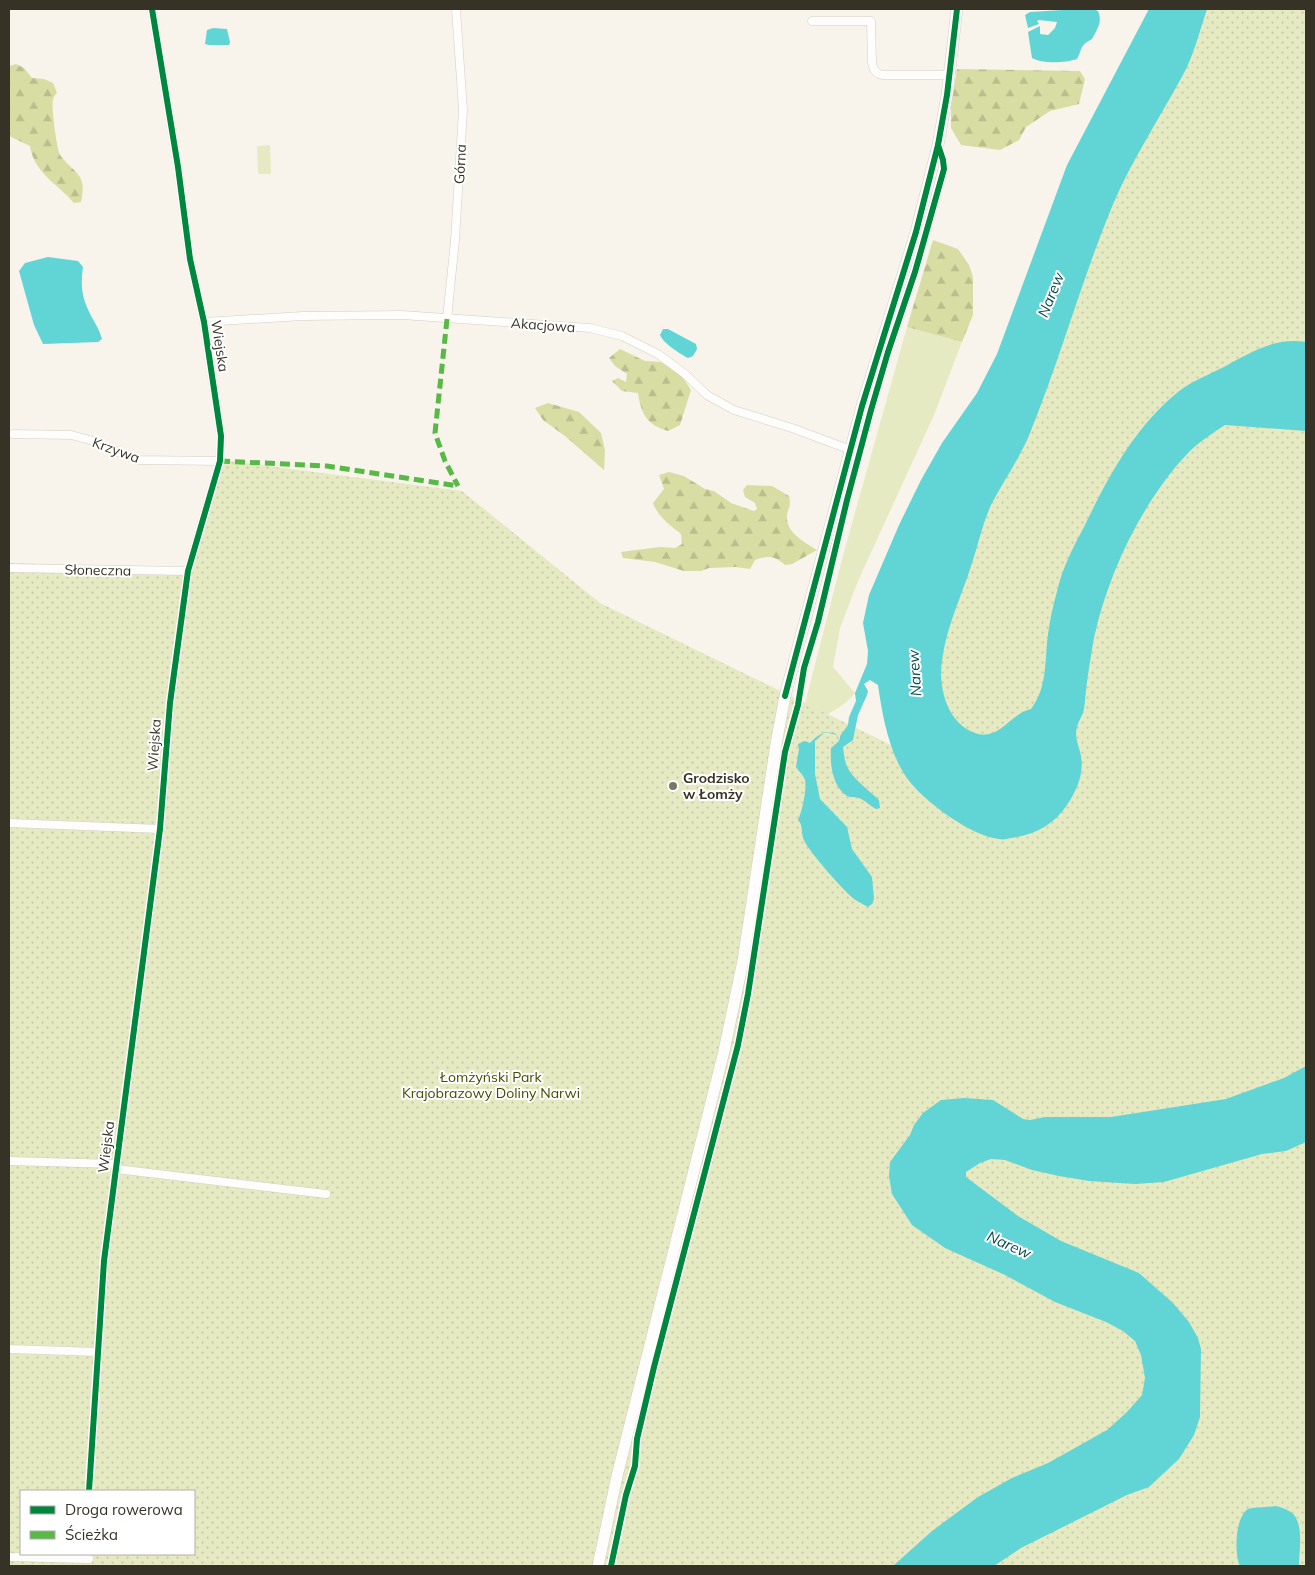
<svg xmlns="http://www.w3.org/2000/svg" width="1315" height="1575" viewBox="0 0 1315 1575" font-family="Mulish,sans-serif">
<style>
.grass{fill:#e6eac2}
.forest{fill:url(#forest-firs)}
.park{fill:url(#park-dots);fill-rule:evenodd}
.water{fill:#61d4d6}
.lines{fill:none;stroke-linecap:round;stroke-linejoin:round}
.street-casing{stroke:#d3cec5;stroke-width:9}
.secondary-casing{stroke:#d3cec5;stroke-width:12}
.street{stroke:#fefdfc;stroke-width:8}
.secondary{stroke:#fefdfc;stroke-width:11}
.quiet{stroke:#58b947;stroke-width:5;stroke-dasharray:10 5;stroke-linecap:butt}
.cycleway-casing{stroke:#fff;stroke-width:9}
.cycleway{stroke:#00873e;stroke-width:6}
.poi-dot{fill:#7b766b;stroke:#fff;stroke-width:2}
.labels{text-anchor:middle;stroke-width:4;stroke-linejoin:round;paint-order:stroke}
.street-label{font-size:14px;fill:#373226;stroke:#fff}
.poi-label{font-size:14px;font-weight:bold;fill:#373226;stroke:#fff;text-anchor:start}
.park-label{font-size:14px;fill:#454c00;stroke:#fff}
.water-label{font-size:15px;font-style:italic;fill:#054a4d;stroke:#fff}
</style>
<defs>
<pattern id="forest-firs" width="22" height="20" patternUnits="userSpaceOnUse" patternTransform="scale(1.25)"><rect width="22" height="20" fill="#d8dda4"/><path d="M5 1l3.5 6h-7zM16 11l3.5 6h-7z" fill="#babe8d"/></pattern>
<pattern id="park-dots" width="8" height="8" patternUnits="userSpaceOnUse" patternTransform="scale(1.25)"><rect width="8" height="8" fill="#e6eac2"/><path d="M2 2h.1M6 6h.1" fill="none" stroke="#c6c9a7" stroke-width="1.8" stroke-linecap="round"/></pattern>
</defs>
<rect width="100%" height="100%" fill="#f8f4eb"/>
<g class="grass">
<path d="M270 145 271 174H258L257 146Z"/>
<path d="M907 327 962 342 934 415 858 581 840 628 833 667 855 693C845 705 834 711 820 718L803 711 844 552Z"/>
</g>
<g class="forest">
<path d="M16 64 24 68 32 78 44 79 53 83 57 93C55 95 53 97 53 100 51 106 57 150 60 155 74 174 88 173 81 202L74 203C58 184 34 173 30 146L9 136V66Z"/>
<path d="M957 69 1080 71 1085 79 1079 104 1050 111 1026 127 1019 140 1000 150 961 145 951 128V106Z"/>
<path d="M933 240 958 249 969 265 973 277V315L962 342 907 327Z"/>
<path d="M620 349 645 361 661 362 681 375 691 390 680 425 668 431C647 425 641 414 638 393L622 391 612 381 618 378 626 382 627 374 615 366 609 358Z"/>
<path d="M548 403 579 412 601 433 605 450 604 470 565 436 543 420 535 408Z"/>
<path d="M669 472 684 476 705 489 714 491 731 503 754 511 757 509 755 503 745 497 743 490 747 485 772 486 789 496C792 508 786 510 787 519 788 534 806 543 817 550L792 564 785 565C775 556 768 555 755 560L750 569 736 567 709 568 701 571H684L655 562 623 558 621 552 660 547 675 548 682 544 681 534C670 525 658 517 653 503L664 489 659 475Z"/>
</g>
<path class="park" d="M1175 9H1306V1566H9V563L193 568 221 460 462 491 600 603 895 747ZM21 1491H194V1554H21Z"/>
<g class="water">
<path d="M1079 9H1093L1098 11C1103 21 1097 30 1092 39 1079 46 1083 48 1077 59 1065 63 1043 64 1032 58L1028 32 1040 26V34L1048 35 1055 28 1057 22 1039 20 1037 21 1039 24 1028 28 1025 15 1030 12Z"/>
<path d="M1149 9H1207C1200 30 1194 54 1184 73 1161 116 1133 158 1114 202 1082 278 1061 357 1030 433 1020 458 1003 481 991 505 982 525 978 546 971 566 961 598 946 627 942 661 938 687 947 723 975 733 999 742 1011 713 1031 709 1049 686 1044 655 1049 628 1051 612 1056 596 1060 580 1066 561 1076 542 1085 525 1109 475 1135 427 1178 392 1191 381 1216 372 1231 363 1255 350 1278 337 1306 342V431L1225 425C1213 433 1200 441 1189 452 1143 500 1108 573 1094 638 1091 655 1088 673 1086 690 1085 698 1085 706 1083 713 1081 718 1078 722 1077 727 1074 738 1079 745 1081 756 1084 774 1077 790 1067 805 1054 825 1034 835 1011 838 1007 839 1003 840 999 839 971 836 923 801 907 778 889 753 882 714 878 685L870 680 864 684 868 691 867 695 858 715 853 740 843 747C844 753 844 758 846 764 851 778 869 790 879 800L880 808 876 809C870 806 865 800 859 798 855 797 851 798 847 796 832 786 830 764 831 748L839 741 837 735 825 732 815 741V774L820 799 847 827 852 849 872 877 874 899 872 904 868 907C863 904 858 902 854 899 842 889 812 855 805 842 800 834 804 826 798 820 802 812 807 789 805 780 803 774 799 772 796 767L799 749 798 744 805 741 810 743C818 735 824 730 836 734 838 736 838 739 840 740V736L848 725 849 717 856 701 855 693 867 664 868 651 863 623 869 595 899 525 921 480 942 443 977 393 997 354 1067 165Z"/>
<path d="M213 28 227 29 230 42 229 45H209L205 44 207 30Z"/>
<path d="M48 257 78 261 83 267C81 281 81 294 87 307 91 318 99 327 102 339L98 342 43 344 34 325 19 271 25 263Z"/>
<path d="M663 329H668L696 344 697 349 693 356 688 358C680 354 663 343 660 335Z"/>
<path d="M1306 1066V1142L1286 1151 1262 1154 1164 1182 1135 1184 1089 1181 1059 1176 1032 1170 1005 1160 991 1159 980 1163 966 1172V1177L1018 1216 1061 1241 1139 1273 1173 1303 1189 1322 1198 1338 1201 1349 1200 1417 1194 1435 1179 1459 1149 1487 1127 1495 1021 1548 994 1566H893L932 1531 978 1497 1012 1478 1048 1463 1107 1430 1127 1412 1142 1395 1145 1378 1141 1355 1135 1341 1123 1331 1106 1322 1055 1302 1005 1275 945 1248 912 1225 892 1194 889 1176 890 1162 910 1135 914 1125 923 1113 941 1100 964 1098 993 1100 1023 1119 1030 1120 1045 1117H1111L1226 1099 1284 1078Z"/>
<path d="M1276 1506C1283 1508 1293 1511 1296 1518 1303 1531 1299 1552 1299 1566H1240C1234 1554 1235 1517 1248 1509 1253 1507 1270 1507 1276 1506Z"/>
</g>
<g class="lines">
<defs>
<g id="street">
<path d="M812 21H871L872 62C873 69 875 73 882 75H949"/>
<path d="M447 319 455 240 463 110 456 9"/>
<path d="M204 322 303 316 402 315 590 328 622 336 658 354 685 374 707 395 734 410 792 428 851 450"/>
<path d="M13 434 71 435 90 440 137 460 220 461"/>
<path d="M9 568 188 571"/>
<path d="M9 823 160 829"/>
<path d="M9 1161 116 1164"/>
<path d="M116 1169 326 1194"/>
<path d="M9 1349 98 1352"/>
<path d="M89 1491 104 1261 160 829 170 703 188 571 220 461 221 436 204 322 190 259 178 167 152 9"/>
<path d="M9 1557 89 1559"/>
</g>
<path id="secondary" d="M598 1566 617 1476 724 1051 743 961 776 744 785 696 862 406 916 232 938 145 947 95 957 9"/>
</defs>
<use href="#street" class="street-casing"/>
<use href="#secondary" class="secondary-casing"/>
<use href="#street" class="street"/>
<use href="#secondary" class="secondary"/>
<g class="quiet">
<path d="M447 319 435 433 445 461 458 486"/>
<path d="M220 461 327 466 458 486"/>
</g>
<defs>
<g id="cycleway">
<path d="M785 696 862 406 916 232 938 145 947 95 957 9"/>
<path d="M89 1491 104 1261 160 829 170 703 188 571 220 461 221 436 204 322 190 259 178 167 152 9"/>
<path d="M611 1566 626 1495 635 1466 637 1439 654 1367 738 1045 748 994 785 752 798 705 804 668 818 622 847 500 871 410 888 352 915 272 944 169 943 160 938 145"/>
</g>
</defs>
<use href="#cycleway" class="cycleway-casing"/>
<use href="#cycleway" class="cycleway"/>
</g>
<circle class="poi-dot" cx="673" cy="786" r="5"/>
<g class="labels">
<g class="street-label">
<text transform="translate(460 164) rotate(-87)" y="5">Górna</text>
<text transform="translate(543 325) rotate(4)" y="5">Akacjowa</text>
<text transform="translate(220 346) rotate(81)" y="5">Wiejska</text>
<text transform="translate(116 450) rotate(20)" y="5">Krzywa</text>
<text transform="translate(98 570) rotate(1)" y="5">Słoneczna</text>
<text transform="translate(154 745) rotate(-86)" y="5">Wiejska</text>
<text transform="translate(106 1147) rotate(-83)" y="5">Wiejska</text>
</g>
<g class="poi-label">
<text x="683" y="783">Grodzisko<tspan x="683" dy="16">w Łomży</tspan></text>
</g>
<g class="park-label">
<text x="491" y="1082">Łomżyński Park<tspan x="491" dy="16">Krajobrazowy Doliny Narwi</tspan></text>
</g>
<g class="water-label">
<text transform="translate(1051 295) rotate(-68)" y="5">Narew</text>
<text transform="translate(915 673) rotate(-94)" y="5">Narew</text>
<text transform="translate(1009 1245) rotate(24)" y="5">Narew</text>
</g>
</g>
<rect width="1315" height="1575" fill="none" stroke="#373226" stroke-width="20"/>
<rect x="20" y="1490" width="175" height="65" fill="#ffffff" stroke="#afada8"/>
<rect x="30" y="1506" width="25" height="8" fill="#00873e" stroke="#afada8"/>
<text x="65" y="1515" font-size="15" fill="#373226">Droga rowerowa</text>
<rect x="30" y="1531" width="25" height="8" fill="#58b947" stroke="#afada8"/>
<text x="65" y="1540" font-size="15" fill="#373226">Ścieżka</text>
</svg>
